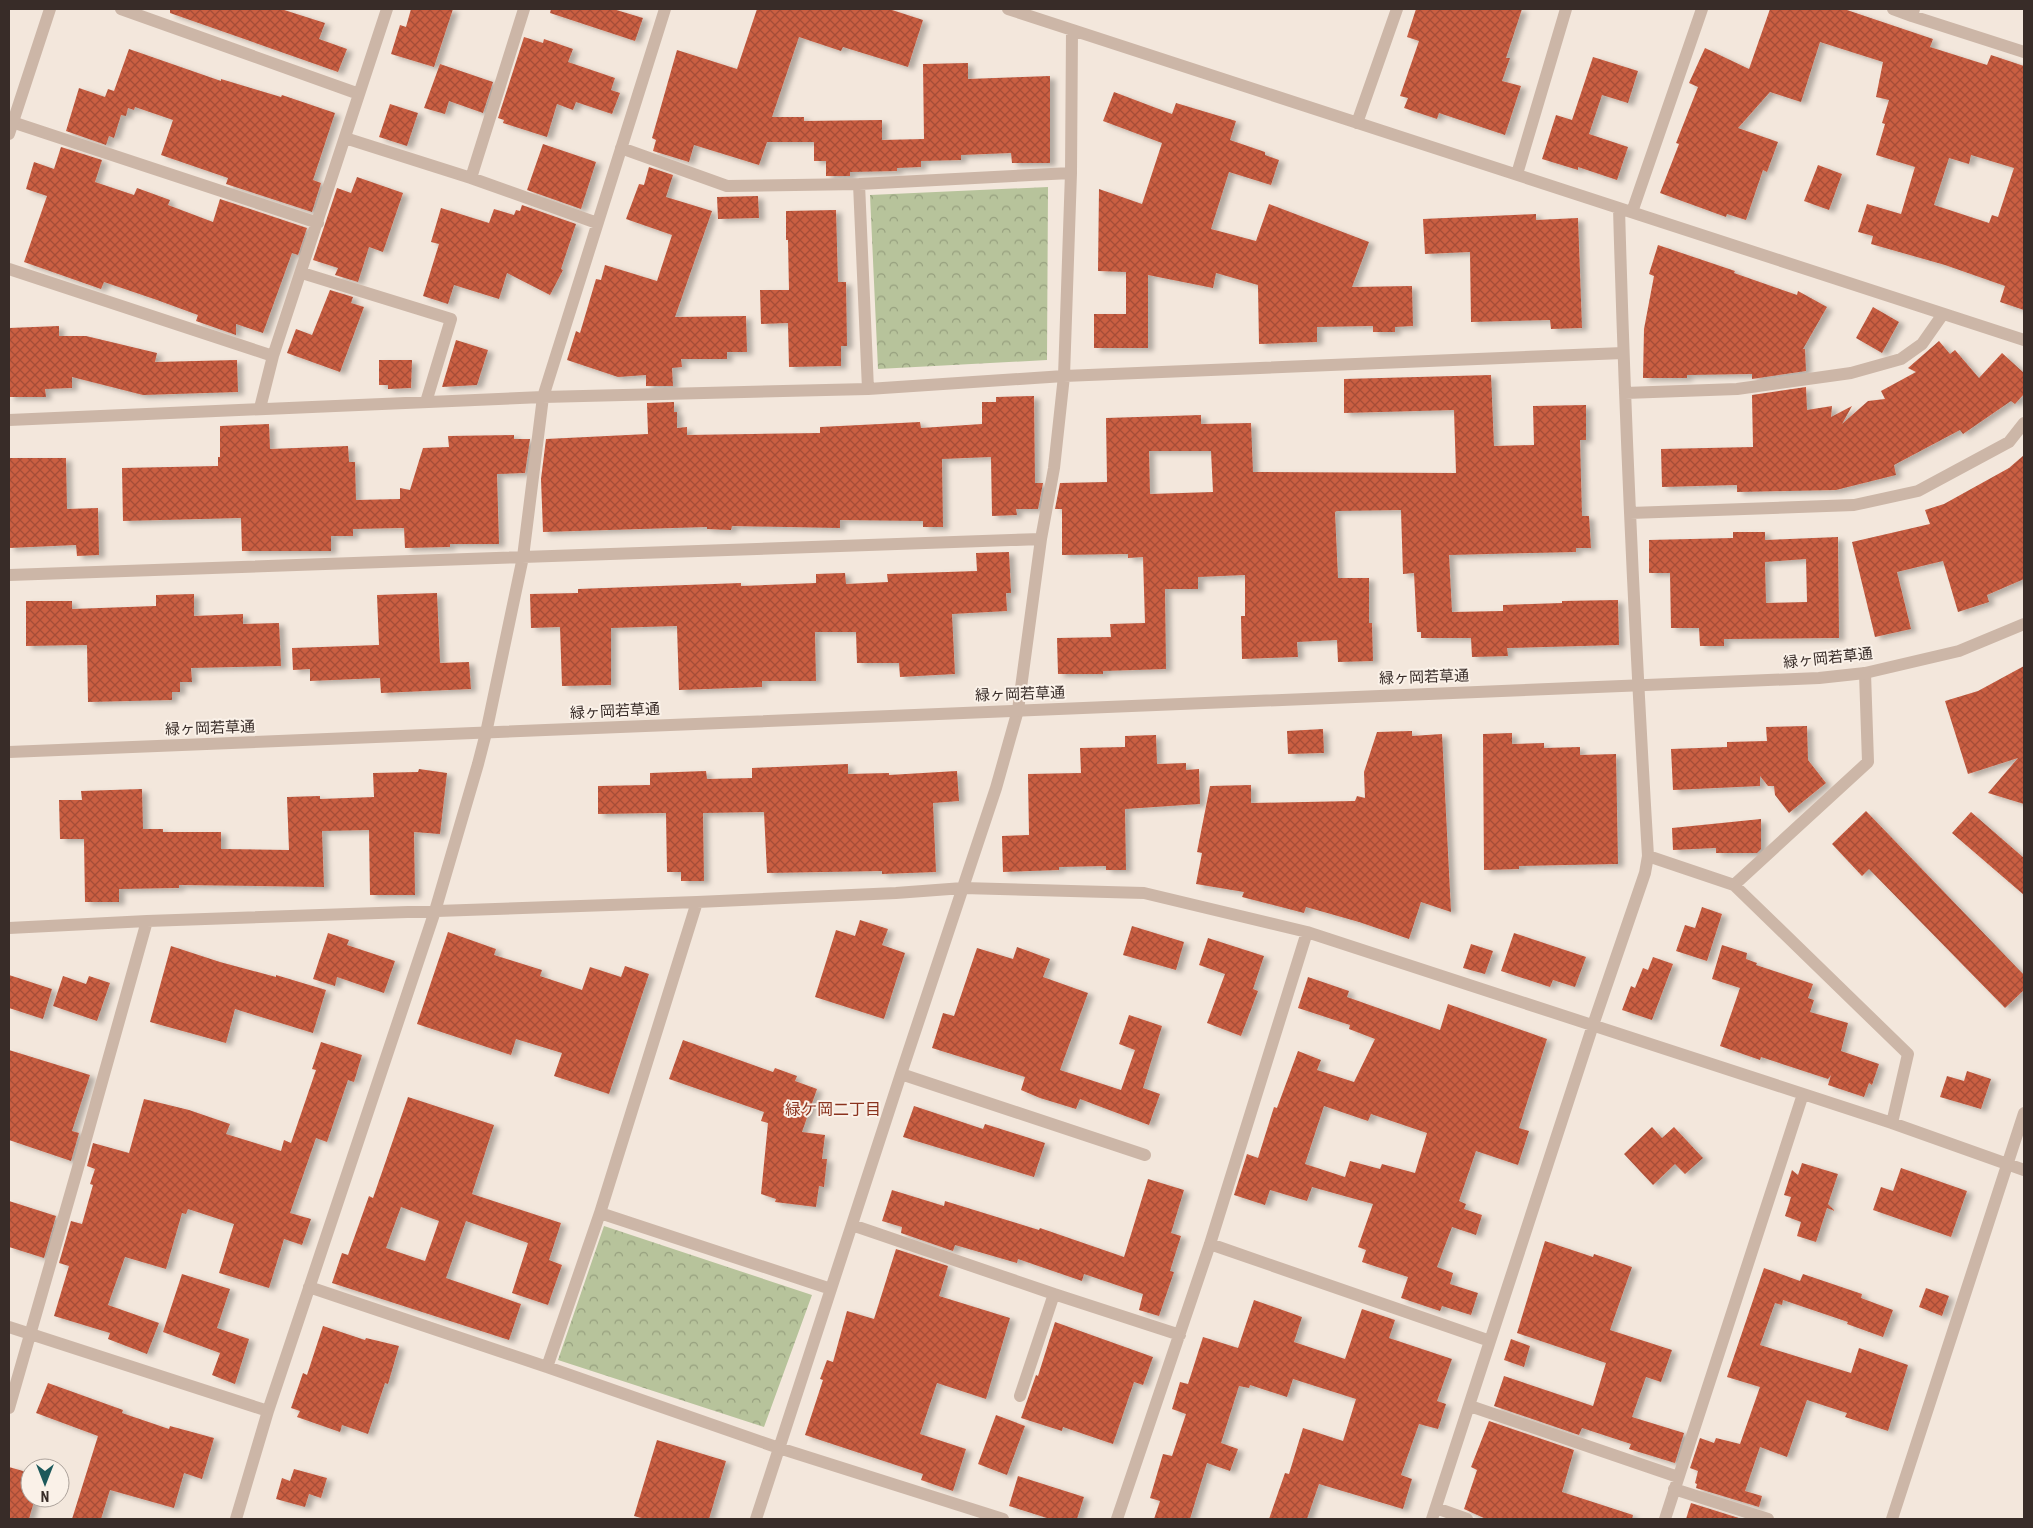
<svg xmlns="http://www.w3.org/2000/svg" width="2033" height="1528" viewBox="0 0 2033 1528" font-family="'Roboto Condensed','Noto Sans JP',sans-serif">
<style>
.park{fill:url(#park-crowns)}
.building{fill:url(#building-cross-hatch);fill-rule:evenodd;filter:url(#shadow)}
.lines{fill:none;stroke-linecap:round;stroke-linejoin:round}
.minor{stroke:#ccb6a7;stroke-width:12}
.tertiary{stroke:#ccb6a7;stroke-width:12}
.labels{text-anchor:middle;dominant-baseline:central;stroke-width:4;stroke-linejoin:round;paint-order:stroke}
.street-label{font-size:15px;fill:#382c28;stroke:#faf1e8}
.neighbourhood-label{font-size:16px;fill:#8a331e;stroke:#faf1e8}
</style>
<defs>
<pattern id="park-crowns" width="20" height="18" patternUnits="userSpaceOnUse" patternTransform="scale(1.25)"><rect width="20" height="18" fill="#b7c39b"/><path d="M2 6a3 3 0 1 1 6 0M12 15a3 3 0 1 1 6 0" fill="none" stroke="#969f7e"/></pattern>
<pattern id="building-cross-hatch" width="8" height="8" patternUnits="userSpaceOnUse" patternTransform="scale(1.25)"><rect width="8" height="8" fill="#ca5e42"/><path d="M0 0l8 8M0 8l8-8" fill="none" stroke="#a54e37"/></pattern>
<filter id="shadow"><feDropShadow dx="5.5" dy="3" stdDeviation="2.5" flood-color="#0004"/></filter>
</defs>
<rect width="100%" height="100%" fill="#f3e7dc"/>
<path class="park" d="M1048 187 1047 360 878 369 870 195Z
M604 1226 812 1295 764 1427 558 1360Z"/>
<path class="building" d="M170 9H281L325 23 319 39 347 49 338 72 170 13Z
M411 9H453L434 67 391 54 400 25 406 27Z
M551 9H613L643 18 635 41 550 13Z
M757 9H889L923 20 908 67 843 47 841 51 799 37 772 117H804V121L882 120V140L924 139 923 64 968 63V79L1050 76V163H1012L1011 153 961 155V160L921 161V167L897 168V171L850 172V176H826V161H814V142H767L759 165 694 145 689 162 653 151 656 140 652 138 677 50 737 69Z
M1416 9H1522L1506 58H1510L1502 81 1521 86 1505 135 1439 113 1437 119 1404 108 1408 98 1400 96 1419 41 1407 37Z
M1770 9H1844L1933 39 1930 47 1987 65 1991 55 2024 66V310L2000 302 2005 286 1945 265 1871 244 1873 236 1858 232 1867 204 1901 214 1915 167 1876 155 1885 124 1882 123 1889 100 1876 97 1883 62 1820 42 1801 102 1770 92 1738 128 1778 142 1767 172 1763 170 1746 220 1727 214 1726 217 1660 193 1679 144 1676 143 1698 87 1689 83 1705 48 1749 69ZM1971 155 2014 168 1998 217 1992 215 1989 223 1934 205 1949 158 1969 164Z
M524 37 543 43 544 39 573 49 568 62 615 78 611 90 620 93 612 114 576 102 573 110 557 104 547 137 503 123 504 120 498 118Z
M129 49 221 81V79L281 97 282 95 335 113 313 180 321 183 312 212 226 184 228 178 161 155 173 120 135 107 134 110 128 108 126 116 121 115 114 138 109 136 106 145 66 131 79 88 105 97 108 89 114 91Z
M1593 57 1638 71 1628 103 1602 95 1589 134 1628 147 1617 180 1578 167V170L1542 159 1556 115 1572 120Z
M440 64 493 82 483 113 449 101 445 114 424 108Z
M1114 92 1172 114 1176 103 1236 121 1230 140 1265 152V155L1279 160 1271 185 1229 172 1211 229 1256 241 1269 204 1369 242 1352 287 1412 286 1413 326 1395 327V332H1373V326L1317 327V342L1259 344 1258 285 1216 273 1213 288 1148 275V348H1094V314H1126V272L1098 271 1099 189 1142 204 1162 143 1103 121Z
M390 104 418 113 407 146 379 137Z
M543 144 596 162 581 209 527 190Z
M61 147 102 160 95 182 134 195 137 188 170 200 168 205 213 222 220 199 307 228 298 255 292 253 263 333 236 324V335L196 321 198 315 157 300 104 282 101 289 24 262 47 196 26 189 34 162 54 169Z
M1818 165 1842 174 1829 210 1804 201Z
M649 167 673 175 666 197 712 211 675 317 746 316 747 352H727V359H681L682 367 672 368 673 386H646V375L618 377 567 360 576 331 580 333 596 279 601 280 605 265 657 281 672 235 626 219 639 184 644 185Z
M357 177 403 193 383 252 369 247 358 282 335 275 338 268 313 260 337 188 351 193Z
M758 196 759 218 718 219 717 197Z
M522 205 576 224 561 269 563 270 550 295 507 273 499 299 454 285 448 304 423 296 439 244 431 242 441 208 489 223 494 209 514 215 516 210 520 211Z
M836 210 838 282H846L847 346H841V366L789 367 788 323 761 324 760 290H789L788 240H786V211Z
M1536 214V220L1578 218 1582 328 1551 329 1550 320 1471 322 1470 252 1425 254 1423 219Z
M1658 245 1735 271 1734 273 1797 295 1798 291 1827 307 1803 349H1805L1806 371 1752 379V374L1687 375V378H1643L1644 329 1654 276 1649 274Z
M330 290 353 297 351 303 364 307 340 372 287 353 296 329 312 335Z
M1873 307 1899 322 1882 353 1856 338Z
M59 326V336H86L157 353 155 362 237 360 238 392 143 395 72 377V388L45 389 46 397H9V328Z
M456 340 488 350 477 385 442 387Z
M1939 341 1950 354 1955 350 1979 378 2002 353 2024 373V394L2015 404 2011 401 1963 434 1960 430 1894 465 1896 475 1836 490 1737 492V485L1662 487 1661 449 1753 447 1752 395 1806 387 1807 410 1832 406 1831 417 1852 406 1842 424 1868 401 1885 399 1881 391 1916 372 1908 368Z
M379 360H412L411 388 388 389V385H379Z
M1491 375 1494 446 1534 445 1533 406 1586 405V440H1580L1582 516H1589L1591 548H1576V552L1449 555 1452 612 1503 611V605L1562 603V601L1618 600 1619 645 1507 648 1508 656 1472 657 1471 638H1421V632H1417L1414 573 1403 574 1401 510 1337 511 1335 512 1338 578H1369V623H1372L1373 661 1338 662 1337 640 1297 642 1298 657 1242 659 1241 616H1245V575L1198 577V589H1165L1166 669 1103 671V674H1058L1057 638 1111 637 1110 624 1145 623 1143 557 1128 558V554L1062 555V509H1055L1060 483 1107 482 1106 418 1201 415V424L1251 423 1253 472 1456 473 1454 410 1344 413V379ZM1149 451H1211L1213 492 1150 494Z
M1034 396 1035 483H1043L1038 509H1016L1017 515 992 516 991 457 942 459 943 527H923V521L840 520V528L732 526 731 530 707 529V527L543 532 541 479 546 439 648 434 647 403 674 402V412H677V428L687 427V435L820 433V427L920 422 921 428 982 424V402H996V397Z
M269 424 270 449 348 446 349 462H355L356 500 400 499V488L410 490 423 448 449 447 448 436 514 435V439H530L525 473 497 474 499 544H450V547L405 548 404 528 353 529V536H331V551H242L241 518 123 521 122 468 218 466V457H220V426Z
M2024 455V579L1987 595 1989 602 1958 612 1943 561 1897 572 1911 629 1875 637 1852 542 1930 524 1925 510 1944 504 2009 468Z
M9 458H66L67 509 98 508 99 555 77 556 76 545 9 548Z
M1733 532H1765V540L1838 537 1839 638 1724 639V646H1700L1699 628H1671L1670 573H1649V540L1733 538ZM1806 559 1807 602 1766 603 1765 562Z
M1009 552 1011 593H1006L1007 611 952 614 955 674 900 677 899 663H857L856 632H815L816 681H762V687L679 690 677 626 611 628V685L562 686 560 627 531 628 530 594 578 593V589L741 583V586L816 583V574L845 573 846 584 888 582 887 574 977 571 976 553Z
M437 593 440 663 469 662 471 689 381 693 380 678 310 681V669L293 670 292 648 379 645 377 595Z
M194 594V616L243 614V624L279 623 281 666 191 668 192 682H180V692H172V700L88 702 87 645 26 646V601H72V609L156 606V595Z
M2024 666V804L1988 793 2018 758 1968 774 1945 701 1978 691Z
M1807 726 1808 760 1826 783 1789 813 1775 795 1774 786H1768L1760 776V786L1673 790 1671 749 1727 747V742L1767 741 1766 727Z
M1323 729 1324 753 1288 754 1287 731Z
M1412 731V736L1442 734 1451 912 1421 902 1409 939 1359 922 1306 907 1304 913 1242 897 1244 892 1196 884 1202 853 1197 852 1210 786 1251 785V803L1355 801 1357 796 1365 798 1364 772 1377 732Z
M1512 733V744L1544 743V748L1580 747V755L1616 754 1618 864 1519 866V869L1484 870 1483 734Z
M1156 735 1157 764 1186 763V770L1199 769 1200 804 1125 809 1126 870H1106V866L1059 867V870L1003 872 1002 836 1029 835 1028 774 1081 773 1080 748 1125 747V736Z
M848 764V774L889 773V775L957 771 959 801 933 803 936 872 882 874V871L767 873 764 812 703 813 704 881H681V872H667L666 813 598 814V786L650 785V773L706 771 707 779 752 778V768Z
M419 769 447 773 440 834 414 832 415 895H370L369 830 322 831 324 887 179 885V888L119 889V902H85L84 839H60L59 800H82L81 791 142 789 143 829H163V832H221V849L289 850 287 797 320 796V799L374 797 373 773 418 772Z
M1866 811 2024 975V990L2005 1008 1869 869 1862 876 1832 844Z
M1971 812 2024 858V895L1952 833Z
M1761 819V849L1757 853H1716V848L1673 850 1672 828Z
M1702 907 1722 914 1707 961 1676 951 1685 925 1695 928Z
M860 920 888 929 882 945 905 953 884 1019 815 997 836 930 855 936Z
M1132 926 1184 942 1176 970 1123 955Z
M448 932 496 949 494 955 542 970 540 976 582 990 590 967 621 977 625 966 649 974 609 1094 554 1076 562 1053 516 1039 511 1055 417 1024Z
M328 933 349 940 347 945 395 961 384 993 337 977 335 986 313 979Z
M1514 933 1586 957 1575 987 1553 980 1550 987 1501 971Z
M1208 938 1264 956 1253 989 1258 991 1241 1036 1207 1023 1225 974 1199 965Z
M1471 944 1493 951 1485 974 1463 968Z
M1722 945 1747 953 1746 959 1757 963 1756 965 1813 984 1808 998 1814 1000 1810 1012 1848 1023 1841 1051 1879 1064 1872 1085 1869 1083 1864 1097 1828 1085 1831 1075 1828 1079 1761 1057 1760 1060 1720 1046 1740 988 1712 979Z
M171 946 220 962 276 977V975L326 990 313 1033 235 1009 226 1043 150 1022Z
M1017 947 1050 959 1043 977 1088 993 1060 1070 1121 1090 1135 1050 1119 1044 1129 1015 1162 1026 1143 1088 1160 1094 1149 1125 1080 1099 1076 1109 1040 1098 1021 1090 1025 1077 932 1048 943 1013 954 1016 977 948 1013 959Z
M1653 957 1673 964 1652 1020 1622 1010 1631 986 1635 988 1643 968 1648 970Z
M9 975 52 989 43 1019 9 1008Z
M63 976 86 984 89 976 110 983 97 1021 53 1006Z
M1308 977 1349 991 1347 997 1440 1030 1448 1004 1547 1039 1519 1128 1529 1131 1518 1165 1476 1151 1459 1201 1466 1204 1464 1209 1482 1215 1476 1235 1452 1227 1437 1267 1453 1273 1450 1284 1478 1293 1471 1315 1442 1306 1440 1311 1401 1298 1408 1277 1362 1262 1366 1250 1358 1247 1373 1204 1312 1187 1307 1201 1270 1190 1265 1205 1234 1195 1247 1154 1258 1158 1274 1107 1277 1108 1298 1051 1321 1060 1317 1070 1354 1082 1375 1039 1349 1029 1350 1025 1298 1008ZM1324 1106 1368 1121 1371 1114 1427 1133 1415 1173 1382 1164 1380 1169 1350 1161 1345 1177 1305 1164Z
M683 1040 773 1072 775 1068 797 1076 795 1081 817 1089 802 1132 825 1135 822 1159H827L824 1187 819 1186 816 1207 775 1202 776 1199 761 1194 768 1123 761 1121 764 1112 669 1079Z
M321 1042 362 1055 354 1082 348 1080 327 1142 316 1138 290 1213 311 1219 302 1245 284 1239 269 1288 219 1273 234 1224 188 1209 186 1214 182 1213 166 1269 125 1257 108 1305 159 1323 147 1354 108 1339 110 1333 54 1316 69 1266 59 1263 71 1221 82 1224 93 1185 90 1184 95 1169 87 1166 93 1143 129 1153 144 1099 189 1110 230 1124 226 1134 281 1151 284 1140 291 1143 316 1070 312 1069Z
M9 1050 90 1075 72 1131 79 1133 71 1161 9 1140Z
M1967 1071 1991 1079 1981 1109 1940 1097 1947 1076 1964 1081Z
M408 1097 494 1125 472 1194 561 1223 549 1260 562 1265 548 1305 512 1293 528 1243 466 1221 446 1278 521 1304 509 1340 332 1283 342 1253 348 1255 369 1196 373 1198ZM401 1207 439 1221 425 1261 386 1248Z
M914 1106 983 1129 985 1124 1045 1143 1034 1177 903 1137Z
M1652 1127 1662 1138 1674 1127 1703 1158 1685 1174 1675 1164 1653 1185 1624 1154Z
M1802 1163 1838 1174 1828 1204 1835 1211 1827 1208 1816 1242 1797 1236 1801 1222 1785 1216 1791 1197 1784 1195 1792 1170 1798 1175Z
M1901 1168 1967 1191 1951 1237 1873 1210 1881 1187 1893 1191Z
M1148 1179 1184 1190 1171 1233 1181 1236 1170 1271 1174 1272 1159 1316 1139 1310 1143 1294 1084 1274 1082 1281 1018 1259 1017 1263 955 1245 953 1251 901 1233 902 1227 882 1221 892 1190 944 1206 945 1201 1039 1230 1040 1228 1124 1257Z
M9 1201 56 1216 44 1258 9 1247Z
M1545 1241 1593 1257 1594 1254 1632 1267 1610 1330 1672 1350 1661 1382 1646 1377 1632 1417 1684 1433 1675 1463 1629 1449 1631 1444 1582 1428 1579 1435 1494 1406 1504 1376 1593 1406 1606 1363 1517 1333Z
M896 1249 948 1266 939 1296 1010 1318 986 1399 937 1383 920 1434 966 1449 953 1491 921 1480 923 1474 805 1435 823 1380 820 1379 827 1360 833 1362 847 1311 874 1319Z
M1764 1268 1800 1281 1803 1274 1862 1294 1861 1298 1893 1310 1883 1337 1847 1324 1848 1322 1783 1300 1782 1305 1775 1303 1760 1345 1851 1373 1859 1348 1908 1365 1888 1431 1845 1417 1847 1413 1807 1400 1787 1457 1760 1447 1745 1491 1762 1496 1759 1507 1696 1488 1697 1484 1695 1483 1698 1471 1690 1468 1700 1438 1714 1443 1716 1438 1740 1444 1760 1387 1727 1377Z
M182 1274 230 1289 217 1328 249 1339 235 1384 212 1375 220 1353 163 1332Z
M1926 1288 1949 1296 1942 1316 1919 1307Z
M1254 1300 1302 1317 1294 1342 1345 1359 1362 1309 1395 1320 1389 1338 1452 1359 1437 1401 1446 1404 1438 1429 1419 1424 1401 1475 1412 1479 1403 1509 1319 1484 1307 1519H1269L1285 1473 1289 1474 1303 1428 1343 1441 1356 1399 1293 1379 1287 1397 1250 1385 1249 1388 1239 1386 1221 1443 1238 1449 1230 1471 1207 1463 1190 1519H1154L1160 1501 1150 1498 1163 1454 1172 1456 1186 1414 1172 1409 1180 1382 1188 1384 1203 1337 1238 1348Z
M1055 1322 1153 1357 1143 1385 1134 1382 1113 1444 1063 1427 1062 1431 1021 1418 1036 1375 1038 1376Z
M323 1326 365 1340 366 1338 399 1346 388 1384 385 1383 368 1434 342 1425 340 1432 297 1417 300 1411 291 1408 303 1373 307 1375Z
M1511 1339 1530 1346 1524 1367 1504 1360Z
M48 1383 123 1410 122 1413 169 1429 170 1426 214 1438 202 1479 184 1473 174 1508 110 1490 101 1519H72L98 1436 36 1413Z
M996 1415 1025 1426 1007 1475 978 1464Z
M1489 1421 1574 1450 1562 1492 1633 1515 1632 1519H1486L1464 1509 1477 1470 1471 1467Z
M657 1440 726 1461 709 1519H645L634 1516Z
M9 1467 30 1473V1498H35L29 1519H9Z
M294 1469 327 1478 321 1498 309 1494 305 1507 276 1499 282 1478 290 1481Z
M1018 1476 1084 1497 1077 1519H1050L1009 1506Z
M1691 1503 1742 1519H1686Z"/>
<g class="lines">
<path class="minor" d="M121 9 359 94
M1008 9 2024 340
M1893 9 1912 16
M1914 9 1912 16 2024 52
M12 122 318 223
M1357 123 1397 9
M345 138 471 178 597 223
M621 148 727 186 859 184 1071 173
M1517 174 1566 9
M471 178 524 9
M859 184 868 389
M1632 212 1702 9
M9 269 273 356
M302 273 451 319 426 402
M1625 393 1737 389 1851 373 1901 359 1922 344 1943 314
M260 408 273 356 387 9
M9 420 543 397 868 389 1064 376 1623 353
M1630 513 1854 505 1918 491 2009 442 2024 423
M9 575 1041 539
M1648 856 1734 885 1908 1054 1892 1123
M1734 885 1868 762 1865 673
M9 928 147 921 697 902 896 893 963 888 1144 893 1307 932 1892 1123 2024 1170
M901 1074 1145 1155
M600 1213 831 1289
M852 1225 1054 1294
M1210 1244 1490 1341
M309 1287 547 1367 779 1448 1003 1519
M9 1327 268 1411
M547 1367 600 1213 697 902
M1020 1396 1054 1294 1180 1335
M1470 1406 1678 1477
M9 1408 77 1171 147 921
M1674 1489 1768 1519
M1436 1508 1467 1519
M236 1519 268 1411 435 911 478 764 486 733 523 557 543 397 665 9
M756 1519 901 1074 996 788 1018 710 1041 539 1054 468 1064 376 1071 173 1072 30
M1117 1519 1210 1244 1307 932
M1432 1519 1593 1025 1645 873 1648 856C1635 640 1625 424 1619 208
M1665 1519 1803 1094
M1892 1519 2024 1113"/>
<path class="tertiary" d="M9 134 50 9
M9 752 1819 678 1865 673 1959 651 2024 624"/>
</g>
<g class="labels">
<g class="street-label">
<text transform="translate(1828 658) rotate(-6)">緑ヶ岡若草通</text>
<text transform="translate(1424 677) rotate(-2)">緑ヶ岡若草通</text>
<text transform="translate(1020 694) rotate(-2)">緑ヶ岡若草通</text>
<text transform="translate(615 711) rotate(-3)">緑ヶ岡若草通</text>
<text transform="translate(210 728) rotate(-2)">緑ヶ岡若草通</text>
</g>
<g class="neighbourhood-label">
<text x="833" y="1109">緑ケ岡二丁目</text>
</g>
</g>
<rect width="2033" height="1528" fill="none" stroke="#382c28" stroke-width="20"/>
<g transform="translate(45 1483) rotate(180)"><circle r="24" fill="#faf1e8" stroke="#aca29b"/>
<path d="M0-4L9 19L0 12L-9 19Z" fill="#1c595b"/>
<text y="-8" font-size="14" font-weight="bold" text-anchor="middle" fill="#382c28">N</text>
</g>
</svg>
